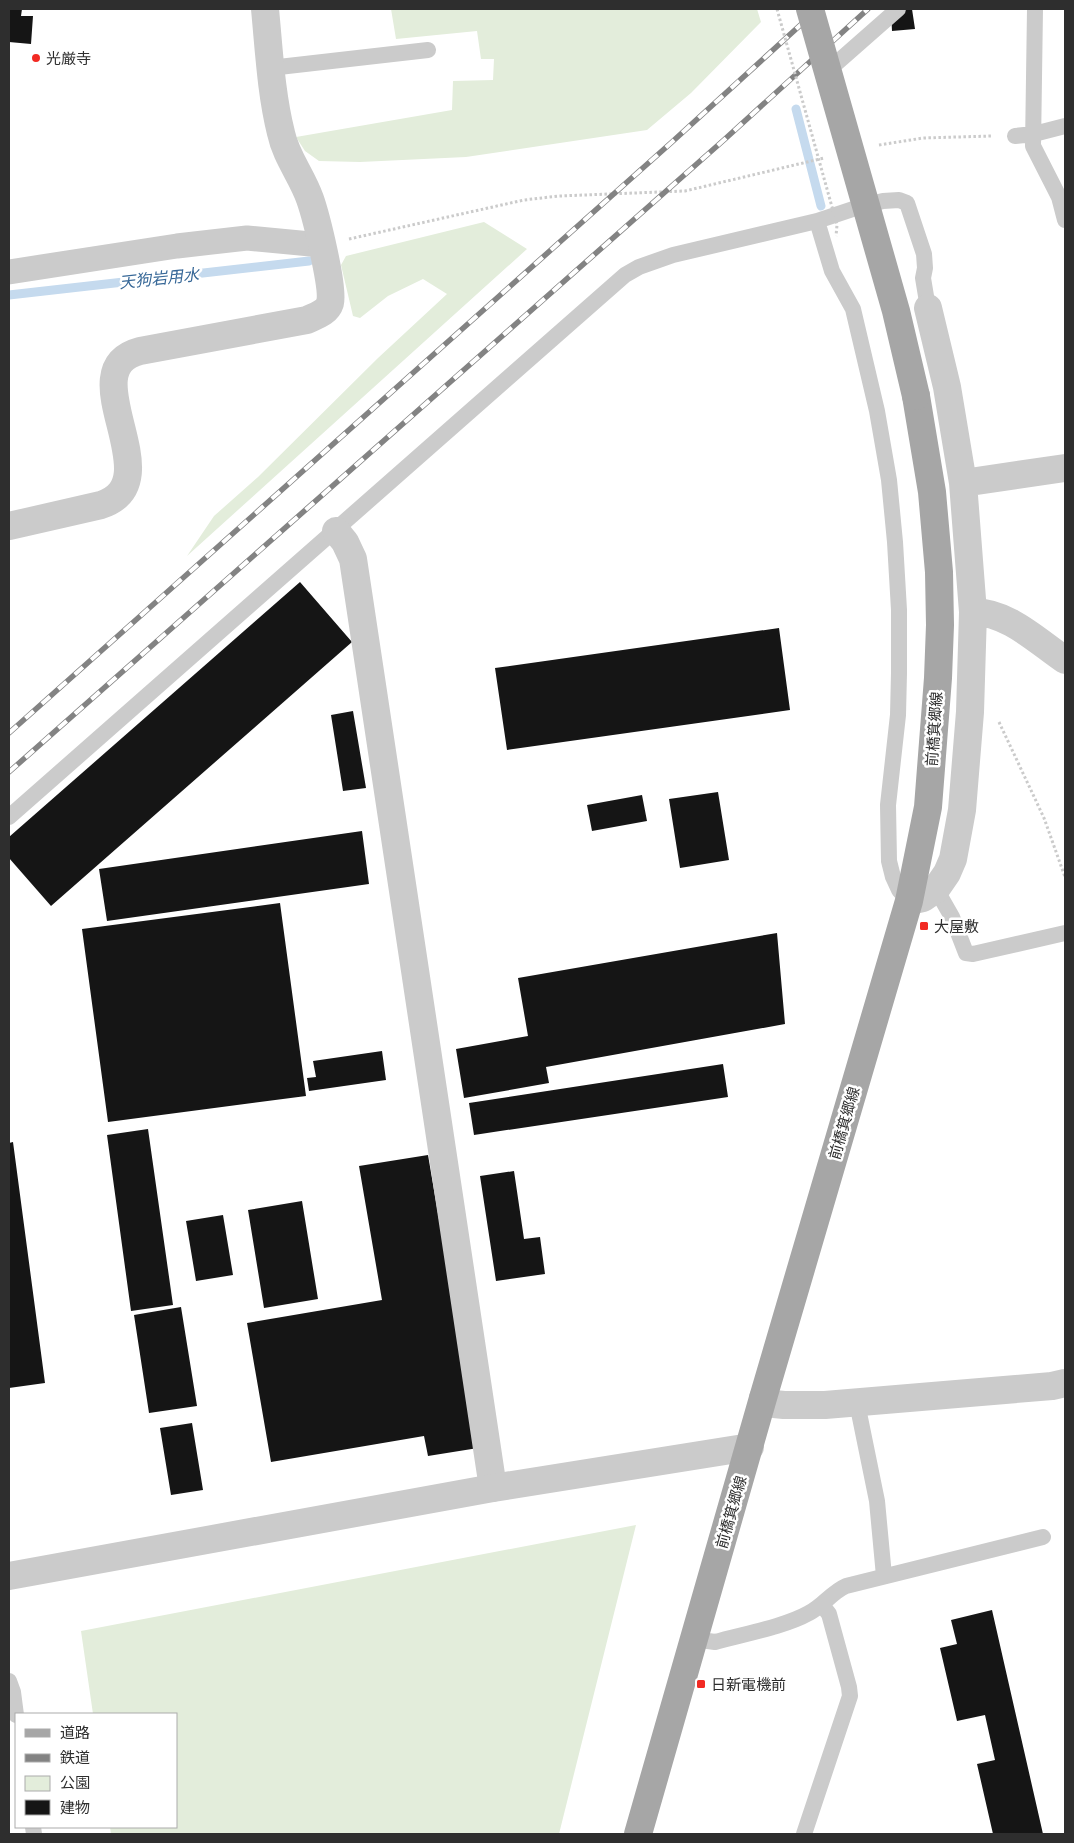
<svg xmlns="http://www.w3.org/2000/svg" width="1074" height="1843" viewBox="0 0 1074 1843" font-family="'PT Sans Narrow','Noto Sans JP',sans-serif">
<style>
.green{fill:#e3eddb}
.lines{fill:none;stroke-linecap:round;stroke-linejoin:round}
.stream{stroke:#c5daee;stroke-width:9}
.building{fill:#151515}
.path{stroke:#cbcbcb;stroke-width:3;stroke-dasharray:2.5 2.5;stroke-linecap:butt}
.service{stroke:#cbcbcb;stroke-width:16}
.pedestrian{stroke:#cbcbcb;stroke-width:25}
.minor{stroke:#cbcbcb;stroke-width:28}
.tertiary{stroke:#cbcbcb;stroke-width:28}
.primary{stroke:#a6a6a6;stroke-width:28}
.rail-casing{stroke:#838383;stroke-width:5.5}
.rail{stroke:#fff;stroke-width:4;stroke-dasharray:11;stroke-linecap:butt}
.path-bridge{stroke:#cbcbcb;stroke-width:3;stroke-dasharray:2.5 2.5;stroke-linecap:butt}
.primary-bridge{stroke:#a6a6a6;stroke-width:28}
.poi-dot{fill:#f22a23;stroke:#fff;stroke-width:2}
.labels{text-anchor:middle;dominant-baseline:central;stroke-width:5;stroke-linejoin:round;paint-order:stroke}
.poi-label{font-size:15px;fill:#2e2e2e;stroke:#fff;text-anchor:start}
.street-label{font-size:15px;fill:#2e2e2e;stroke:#fff}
.water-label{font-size:16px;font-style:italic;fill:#366797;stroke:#fff}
</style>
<rect width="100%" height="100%" fill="#fff"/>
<path class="green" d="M391 9H757L761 22 691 93 647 130 466 157 360 162 319 161 305 151 296 137 452 110 453 81 493 80 494 59H481L477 31 396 39Z
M484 222 527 249 187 556 214 516 258 477 378 358 447 294 423 279 388 296 360 318 353 316 341 265 346 256Z
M636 1525 559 1834H111L110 1827H176V1714H93L81 1631Z"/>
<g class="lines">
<path class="stream" d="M796 109 821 206
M9 295 309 261"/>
</g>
<path class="building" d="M9 9H22L21 16H33L31 44 9 42Z
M907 9H912L915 29 892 31 891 11Z
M300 582 352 642 51 906 9 858V837Z
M779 628 790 710 507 750 495 668Z
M353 711 366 788 343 791 331 715Z
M718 792 729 860 680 868 669 799Z
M642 795 647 821 592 831 587 805Z
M362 831 369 884 107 921 99 869Z
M280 903 306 1096 108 1122 82 929Z
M777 933 785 1024 546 1067 549 1083 464 1098 456 1049 528 1036 518 978Z
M382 1051 386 1080 309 1091 307 1078 316 1077 313 1061Z
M723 1064 728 1097 474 1135 469 1103Z
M148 1129 173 1305 131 1311 107 1135Z
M13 1142 45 1383 9 1388V1143Z
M428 1155 478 1448 428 1456 424 1436 271 1462 247 1323 382 1300 359 1166Z
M514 1171 524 1239 540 1237 545 1274 496 1281 480 1176Z
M302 1201 318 1299 264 1308 248 1210Z
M223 1215 233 1275 196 1281 186 1221Z
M181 1307 197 1406 149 1413 134 1315Z
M192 1423 203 1490 171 1495 160 1428Z
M992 1610 1043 1834H993L977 1764 995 1760 985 1715 957 1721 940 1648 957 1644 951 1620Z"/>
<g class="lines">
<path class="path" d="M879 145 923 138 992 136
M349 239 524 200 559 196 685 191 824 158
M999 722 1044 818 1065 877"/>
<path class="service" d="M1035 9 1033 146 1059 197 1065 220
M270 68 428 50
M823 75 898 9
M1015 136 1034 134 1065 126
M817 221 832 271 853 309 877 411 889 480 895 542 899 610V673L898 715 888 805 889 861 893 877 899 890 909 901
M9 817 625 275 639 267 673 255 817 221 859 207 883 201 899 200 907 203 924 254 925 268 923 278 928 308
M936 889 952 917 966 953 973 954 1065 933
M857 1403 877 1501 884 1576
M695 1637 708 1641 715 1642C743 1634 784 1627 809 1613 823 1606 832 1592 846 1586L1043 1537
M9 1681 13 1692 16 1715
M33 1827 34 1834
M804 1834 850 1696 849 1687 829 1614 822 1605"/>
<path class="pedestrian" d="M9 272 177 246 247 238 321 245"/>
<path class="minor" d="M963 483 1065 468
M9 526 101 505C174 481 68 370 140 351L307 320C315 316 327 313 330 303 334 288 316 216 310 199 302 176 286 157 281 133 271 93 269 50 265 9
M336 531 345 542 353 559 493 1488
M973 612C1008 612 1037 641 1065 660
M909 901 923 898 936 889 947 873 953 859 962 810 970 712 973 612 963 483 947 387 928 308
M763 1398 774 1404 784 1405H825L1052 1386 1065 1383"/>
<path class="tertiary" d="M9 1576 493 1488 750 1447"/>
<path class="primary" d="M638 1834 763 1398 909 901 928 807 938 678 940 625 939 572 932 492 916 396"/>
<g class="rail-casing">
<path id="rail" d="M9 733 672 142 818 9
M9 772 725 139 868 9"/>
</g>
<use href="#rail" class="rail"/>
<path class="path-bridge" d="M777 9 837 225 836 236"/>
<path class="primary-bridge" d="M810 9 896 311 916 396"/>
</g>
<g class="poi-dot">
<circle cx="36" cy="58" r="5"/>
<rect x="919" y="921" width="10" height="10" rx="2.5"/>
<rect x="696" y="1679" width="10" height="10" rx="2.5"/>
</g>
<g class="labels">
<g class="poi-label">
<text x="46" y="58">光厳寺</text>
<text x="934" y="926">大屋敷</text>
<text x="711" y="1684">日新電機前</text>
</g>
<g class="street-label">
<text transform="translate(934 729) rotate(-86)">前橋箕郷線</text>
<text transform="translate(844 1123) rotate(-74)">前橋箕郷線</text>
<text transform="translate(731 1512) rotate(-74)">前橋箕郷線</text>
</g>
<g class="water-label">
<text transform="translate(159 278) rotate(-6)">天狗岩用水</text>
</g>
</g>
<rect width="1074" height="1843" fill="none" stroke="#2e2e2e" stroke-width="20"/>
<rect x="15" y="1713" width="162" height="115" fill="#ffffff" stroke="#ababab"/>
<rect x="25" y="1729" width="25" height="8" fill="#a6a6a6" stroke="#ababab"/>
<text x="60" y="1738" font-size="15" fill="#2e2e2e">道路</text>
<rect x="25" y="1754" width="25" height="8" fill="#838383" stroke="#ababab"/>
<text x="60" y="1763" font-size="15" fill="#2e2e2e">鉄道</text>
<rect x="25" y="1776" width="25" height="15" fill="#e3eddb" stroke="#ababab"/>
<text x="60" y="1788" font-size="15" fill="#2e2e2e">公園</text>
<rect x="25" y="1800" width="25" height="15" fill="#151515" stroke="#ababab"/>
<text x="60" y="1813" font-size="15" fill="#2e2e2e">建物</text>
</svg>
